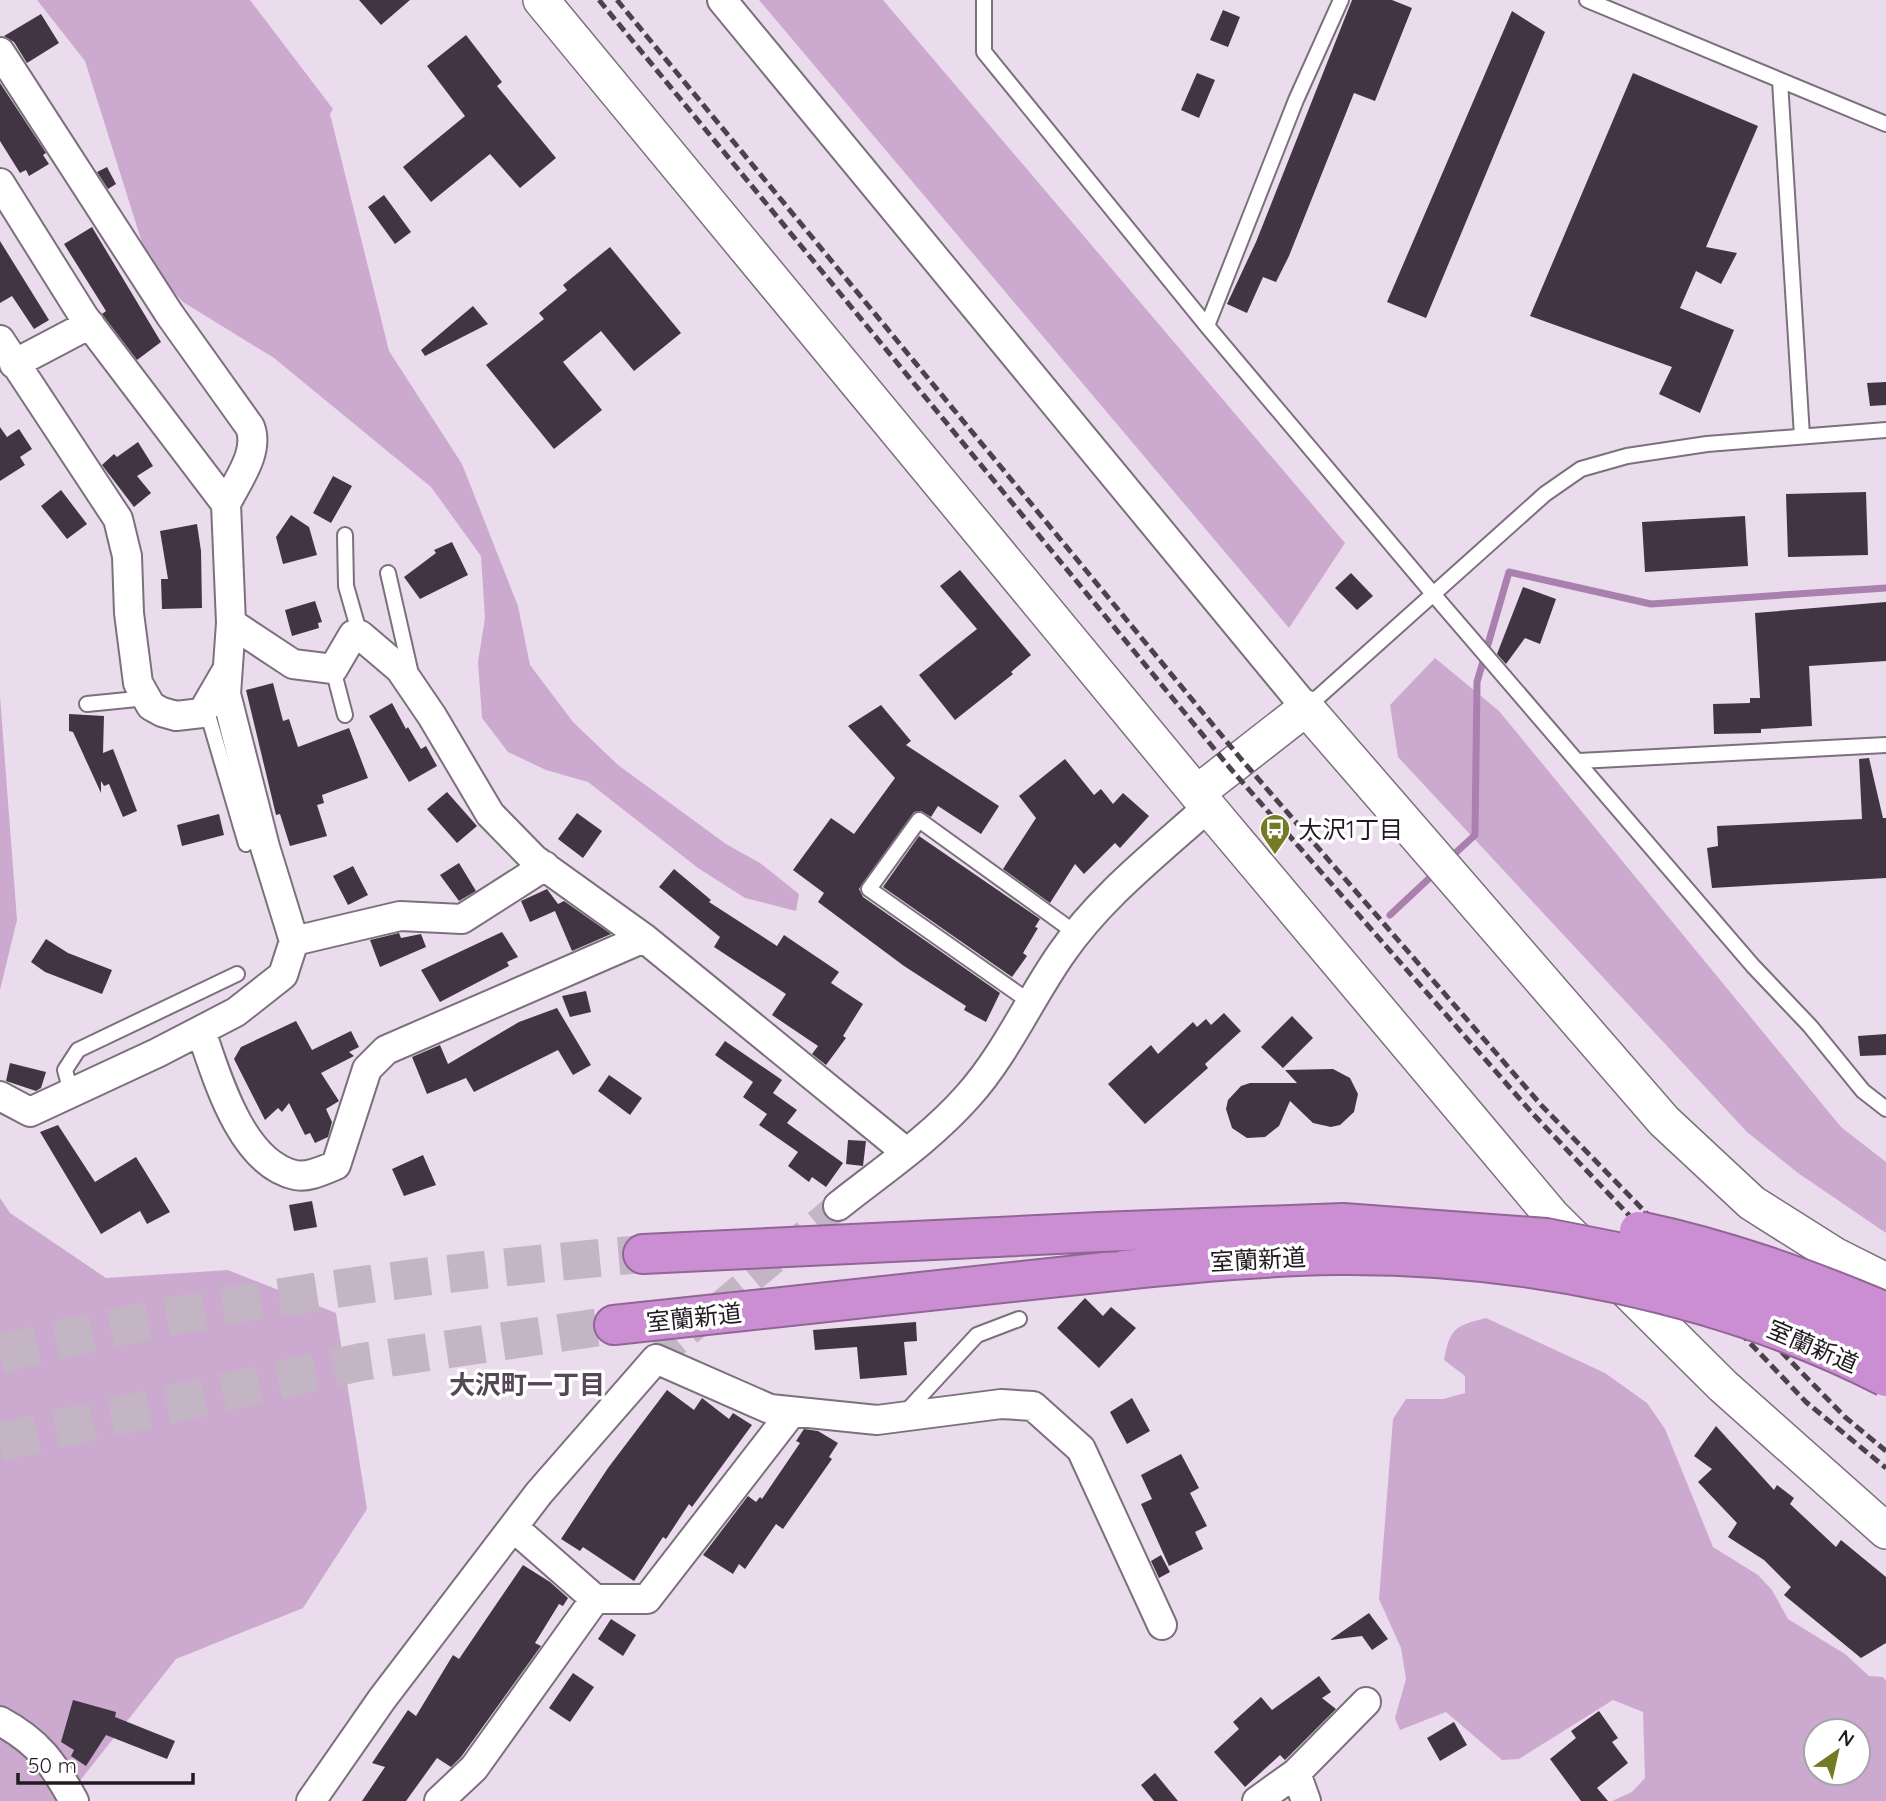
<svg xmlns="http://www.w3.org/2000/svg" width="1886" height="1801" viewBox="0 0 1886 1801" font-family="Quicksand,'Noto Sans JP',sans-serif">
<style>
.green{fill:#ccaacf;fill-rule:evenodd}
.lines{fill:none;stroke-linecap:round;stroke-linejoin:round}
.stream{stroke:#aa80ae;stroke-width:7}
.building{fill:#413543}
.minor-tunnel{stroke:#c3b5c4;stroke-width:28;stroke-dasharray:28 14;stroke-linecap:butt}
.motorway-tunnel{stroke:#c3b5c4;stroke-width:38;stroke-dasharray:38 19;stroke-linecap:butt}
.service-casing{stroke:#7c6f7e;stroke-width:18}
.minor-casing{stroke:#7c6f7e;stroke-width:32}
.tertiary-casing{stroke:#7c6f7e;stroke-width:38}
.motorway-casing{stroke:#906695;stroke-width:42}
.service{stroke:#fff;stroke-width:14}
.minor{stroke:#fff;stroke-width:28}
.tertiary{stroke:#fff;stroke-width:35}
.motorway{stroke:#cc8ed3;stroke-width:38}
.rail{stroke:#4b434c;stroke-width:5;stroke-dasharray:10 5;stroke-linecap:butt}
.motorway-bridge-casing{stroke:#906695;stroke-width:42;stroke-linecap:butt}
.motorway-bridge{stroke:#cc8ed3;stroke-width:38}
.labels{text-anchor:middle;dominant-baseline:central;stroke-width:7;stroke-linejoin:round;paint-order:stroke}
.poi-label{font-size:24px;fill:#211b21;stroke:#fff;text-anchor:start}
.street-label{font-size:24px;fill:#211b21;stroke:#fff}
.neighbourhood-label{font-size:26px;font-weight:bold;fill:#544856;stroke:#fff}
</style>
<rect width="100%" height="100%" fill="#ebdced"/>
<path class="green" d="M37 0H250L333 109 330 114 389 351 462 464 518 606 530 665 573 722 618 765 726 844 760 863 799 894 796 911 745 898 698 868 588 782 546 770 508 752 482 718 478 662 485 618 481 556 431 487 274 358 183 302 148 262 85 61Z
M759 0H883L1345 543 1289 628Z
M1435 658 1499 711 1841 1127 1886 1162V1233L1798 1173 1747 1132 1398 757 1390 705Z
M0 696 17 920 0 990Z
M0 1198 10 1213 106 1278 228 1270 336 1313 367 1509 303 1608 176 1659 64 1801H0Z
M1486 1318 1605 1373 1647 1403 1665 1429 1713 1547 1758 1575 1772 1590 1788 1619 1845 1654 1869 1676 1883 1677 1886 1681V1801H1612L1632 1792 1645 1778 1643 1712 1613 1700 1519 1759 1502 1760 1446 1712 1400 1730 1395 1718 1406 1679 1401 1648 1379 1599 1393 1419 1406 1399H1443L1465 1393V1376L1444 1360C1450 1328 1455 1326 1486 1318ZM1816 1731H1858V1773H1816Z"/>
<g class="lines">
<path class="stream" d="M1450 858 1475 835 1477 682 1509 572 1651 604 1886 588
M1390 915 1437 871"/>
</g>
<path class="building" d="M359 0H410L381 25Z
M1352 0H1392L1412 8 1375 101 1354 93 1289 256 1276 282 1263 277 1247 313 1227 304 1256 242Z
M1223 10 1240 17 1228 47 1210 40Z
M1512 11 1545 32 1426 318 1387 302Z
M41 14 59 43 27 63 14 42 4 36Z
M466 35 502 82 497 86 556 158 520 188 490 154 431 202 403 167 465 116 427 66Z
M1197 73 1215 80 1199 118 1181 110Z
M1633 73 1758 126 1706 247 1737 253 1721 284 1696 271 1680 308 1734 330 1700 413 1659 394 1672 367 1530 316Z
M0 83 46 153 43 155 49 164 29 176 26 170 20 173 0 141Z
M107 167 116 184 108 189 97 172Z
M384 195 411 232 395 244 368 207Z
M92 227 161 342 137 360 102 314 106 311 64 244Z
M0 241 49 320 34 329 12 296 0 303Z
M610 247 681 333 634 371 601 331 563 362 602 410 554 449 486 365 544 319 539 313 567 290 563 285Z
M473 306 488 324 425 356 421 350Z
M1886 382V405L1870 406 1867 383Z
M0 427 7 437 19 429 32 449 20 457 25 465 0 481Z
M138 442 153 466 137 476 151 493 134 507 102 465 114 454 117 457Z
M333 476 352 486 331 523 313 513Z
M61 490 87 524 67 539 41 506Z
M1866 492 1868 555 1788 557 1786 494Z
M291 515 309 527 317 555 283 564 276 537Z
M1745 516 1748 566 1645 572 1642 522Z
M197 524 201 551 202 608 162 609 161 579H168L160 531Z
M452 542 468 575 420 599 404 577 436 553 434 550Z
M960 570 1031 655 1011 672 1013 674 955 720 919 675 977 629 940 586Z
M1351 573 1373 596 1357 610 1335 588Z
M1523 587 1556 599 1540 644 1525 638 1506 664 1497 654Z
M315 601 322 622 318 623 319 628 292 636 285 610Z
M1886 602V661L1809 666 1812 726 1761 729V733L1714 734 1713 704 1750 703V698H1760L1755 613Z
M273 683 283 721 289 719 298 747 349 728 368 778 322 795 324 803 317 805 327 836 290 846 280 814 276 815 246 690Z
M392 703 406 729 408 727 421 749 426 746 437 766 409 782 369 716Z
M881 705 911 741 906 745 999 806 981 834 938 806 931 817 921 811 914 812 859 889 863 897 1000 993 986 1022 964 1010 966 1006 904 966 818 902 824 893 793 870 831 818 854 834 895 778 848 726Z
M69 714 104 716 103 753 113 749 137 811 123 817 109 784 104 786 101 781V793L73 732 69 731Z
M1869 758 1883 818H1886V878L1712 888 1707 848 1718 846 1717 826 1862 819 1859 759Z
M1065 759 1094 795 1101 789 1113 804 1123 793 1149 816 1120 848 1115 843 1084 874 1075 864 1050 903 1003 869 1036 818 1019 796Z
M447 792 477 826 457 843 427 809Z
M577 813 602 831 583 858 558 839Z
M219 814 224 835 182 846 177 825Z
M919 836 1040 919 1035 927 1038 928 1023 953 1027 956 1012 977 883 887Z
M459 863 476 891 459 901 440 875Z
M353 866 368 895 348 905 333 876Z
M674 869 711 900 709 902 777 946 784 935 839 972 831 983 863 1004 843 1036 846 1038 826 1065 812 1054 818 1046 772 1015 786 994 714 947 720 937 659 887Z
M547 889 558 904 564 901 611 934 572 951 555 911 530 922 521 901Z
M502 932 518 957 507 962 509 966 440 1002 421 970Z
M399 933 401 938 421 934 426 947 380 967 370 940Z
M46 939 68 953 112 970 102 994 45 972 31 962Z
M586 991 591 1012 570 1017 562 996Z
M557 1008 591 1065 573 1075 558 1050 474 1092 466 1078 427 1094 412 1057 440 1045 448 1064 519 1022Z
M1224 1013 1241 1031 1205 1064 1208 1068 1145 1124 1108 1084 1151 1045 1158 1054 1193 1022 1197 1027 1206 1019 1211 1025Z
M1292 1016 1313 1038 1283 1068 1261 1047Z
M296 1021 312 1050 351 1031 359 1047 349 1052 354 1056 321 1073 339 1101 326 1109 332 1122 328 1137 315 1143 310 1133 305 1135 289 1103 282 1112 278 1108 265 1120 234 1059 241 1047Z
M1886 1034V1055L1860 1056 1858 1036Z
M725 1041 782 1080 773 1093 797 1110 787 1123 843 1163 826 1187 812 1177 809 1182 788 1166 798 1152 759 1125 767 1114 743 1097 753 1082 715 1055Z
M10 1063 46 1072 41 1088 36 1091 6 1081Z
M1333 1069 1350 1078 1358 1094 1354 1112 1340 1125 1331 1127 1313 1123 1290 1101 1279 1126 1265 1137 1247 1138 1232 1128 1226 1109 1228 1100 1241 1086 1250 1083H1297L1285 1070Z
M609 1075 642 1098 630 1115 598 1091Z
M58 1125 95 1182 136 1157 170 1212 147 1224 140 1211 101 1234 40 1132Z
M848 1140 866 1141 863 1166 846 1164Z
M423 1155 436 1185 404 1196 392 1169Z
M312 1201 317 1227 294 1231 289 1205Z
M1085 1298 1103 1316 1111 1307 1136 1328 1099 1368 1057 1328Z
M916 1322 917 1341 904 1342 907 1375 860 1379 857 1347 815 1350 813 1330Z
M667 1390 694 1410 702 1398 729 1419 733 1413 752 1425 692 1507 689 1504 666 1539 663 1537 634 1581 583 1547 580 1551 561 1539 608 1468Z
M1132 1398 1150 1431 1127 1444 1110 1412Z
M1716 1426 1774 1490 1777 1485 1794 1498 1790 1504 1836 1547 1841 1540 1886 1577V1643L1861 1658 1784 1595 1791 1587 1764 1560 1728 1537 1737 1523 1698 1482 1712 1469 1694 1456Z
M804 1429 818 1431 838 1443 829 1457 832 1459 783 1529 776 1524 745 1569 739 1564 733 1574 703 1555 748 1496 756 1502 760 1497 762 1499 800 1443 796 1441Z
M1181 1454 1199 1488 1190 1493 1207 1526 1195 1532 1203 1549 1169 1566 1141 1504 1152 1499 1141 1475Z
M1161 1555 1170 1572 1159 1578 1151 1561Z
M523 1565 550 1582 568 1598 563 1606 559 1604 535 1643 541 1646 461 1757 451 1767 437 1758 406 1801H362L385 1767 372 1763 408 1710 416 1716 453 1655 459 1659Z
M1369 1613 1388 1639 1372 1650 1362 1636 1330 1640Z
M611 1619 636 1635 623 1656 598 1639Z
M573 1673 594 1687 570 1722 549 1708Z
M1319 1676 1331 1692 1322 1698 1336 1709 1285 1760 1280 1755 1245 1787 1214 1752 1239 1729 1233 1722 1261 1697 1272 1710Z
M73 1700 116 1712 115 1717 175 1741 167 1759 106 1735 86 1766 71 1756 74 1750 61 1742Z
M1599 1711 1618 1738 1612 1742 1628 1763 1597 1788 1608 1801H1581L1550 1759 1576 1738 1571 1731Z
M1454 1722 1467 1745 1440 1761 1427 1738Z
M1155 1773 1178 1801H1154L1141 1785Z"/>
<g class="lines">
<path class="minor-tunnel" d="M656 1359 838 1206"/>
<path class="motorway-tunnel" d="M0 1354C211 1301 426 1273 643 1254
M0 1442 361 1362 614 1325"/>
<g class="service-casing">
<path id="service" d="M984 0V52L1207 326 1434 595 1753 966 1810 1026 1863 1091 1886 1109
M1587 0 1886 124
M1780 81 1802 436
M1207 326 1296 100 1341 0
M345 535 346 586 360 635
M388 573 411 674
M333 669 345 715
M87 704 147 698
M206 708 246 844
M1306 708 1545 494 1581 469 1627 456 1707 444 1886 430
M1579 761 1886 745
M1030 1002 869 889 919 820 1077 934
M71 1092 65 1070 78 1050 237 974
M904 1414 977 1335 1019 1319"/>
</g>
<g class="minor-casing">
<path id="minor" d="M722 0 1306 708
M0 52 170 315 250 427C260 452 237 481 226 504
M0 183 84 317 226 504 231 623 226 694 265 847 294 941 283 975 236 1012 157 1053 30 1112 0 1096
M0 340 118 519 127 556 129 613 138 683 151 706 162 712 176 716 202 713 227 670
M14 364 90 324
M231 623 293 664 333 669 353 635H360L400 669 432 716 490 814 534 859 644 938 906 1152
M294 941 400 916 462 919 545 866
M201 1031C217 1077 241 1163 295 1175 308 1178 324 1170 336 1165L367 1069 386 1050 644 938
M838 1206C882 1171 930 1139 968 1096 1005 1055 1029 1000 1061 954 1100 897 1157 853 1208 807
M513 1527 595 1599
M0 1721C39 1742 53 1763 74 1801
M1296 1773 1366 1702
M311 1801 382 1699 539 1493 656 1359 770 1409 877 1420 1001 1404 1033 1406 1081 1449 1162 1625
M439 1801 474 1768 595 1599H647L792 1412
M1257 1801 1296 1773 1306 1801"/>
</g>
<g class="tertiary-casing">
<path id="tertiary" d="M541 0 1208 807 1552 1216 1723 1386 1886 1531
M1197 793 1306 708 1664 1121 1752 1203 1836 1256 1886 1281"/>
</g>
<g class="motorway-casing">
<path id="motorway" d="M643 1254 1099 1232
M614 1325 1124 1270"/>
</g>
<use href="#service" class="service"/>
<use href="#minor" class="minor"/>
<use href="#tertiary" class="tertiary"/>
<use href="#motorway" class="motorway"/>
<path class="rail" d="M599 0 1230 768 1533 1114 1806 1402 1886 1468
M617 0 1241 759 1542 1106 1845 1417 1886 1451"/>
<g class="motorway-bridge-casing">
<path id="motorway-bridge" d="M1639 1231C1725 1249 1805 1278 1886 1312
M1099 1232 1343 1223 1546 1238 1637 1256 1725 1279 1809 1308 1886 1342
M1124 1270C1195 1263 1265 1256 1336 1255 1519 1253 1722 1293 1886 1377"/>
</g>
<use href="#motorway-bridge" class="motorway-bridge"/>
</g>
<defs>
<g id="bus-pin" transform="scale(1.575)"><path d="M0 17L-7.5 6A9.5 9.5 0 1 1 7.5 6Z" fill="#757b25" stroke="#fff"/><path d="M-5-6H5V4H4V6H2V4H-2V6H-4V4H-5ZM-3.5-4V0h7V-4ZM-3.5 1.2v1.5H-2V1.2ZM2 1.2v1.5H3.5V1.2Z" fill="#fff"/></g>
</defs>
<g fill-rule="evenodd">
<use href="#bus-pin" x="1275" y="829"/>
</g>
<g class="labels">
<g class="poi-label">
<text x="1298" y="829">大沢1丁目</text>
</g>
<g class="street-label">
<text transform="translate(1258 1259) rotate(-3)">室蘭新道</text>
<text transform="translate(694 1317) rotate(-6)">室蘭新道</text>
<text transform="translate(1813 1346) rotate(23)">室蘭新道</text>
</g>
<g class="neighbourhood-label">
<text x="527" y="1384">大沢町一丁目</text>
</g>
</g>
<g transform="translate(1837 1752) rotate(34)"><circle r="33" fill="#ffffff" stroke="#a6a4a6" stroke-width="2"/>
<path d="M0-5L12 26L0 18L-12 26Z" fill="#757b25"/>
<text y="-10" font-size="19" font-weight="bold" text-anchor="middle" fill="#211b21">N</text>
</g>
<path d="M18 1773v10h175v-10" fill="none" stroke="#211b21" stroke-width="3.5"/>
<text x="28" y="1773" font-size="21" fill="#211b21" stroke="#ffffff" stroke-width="5" paint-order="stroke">50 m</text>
</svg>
